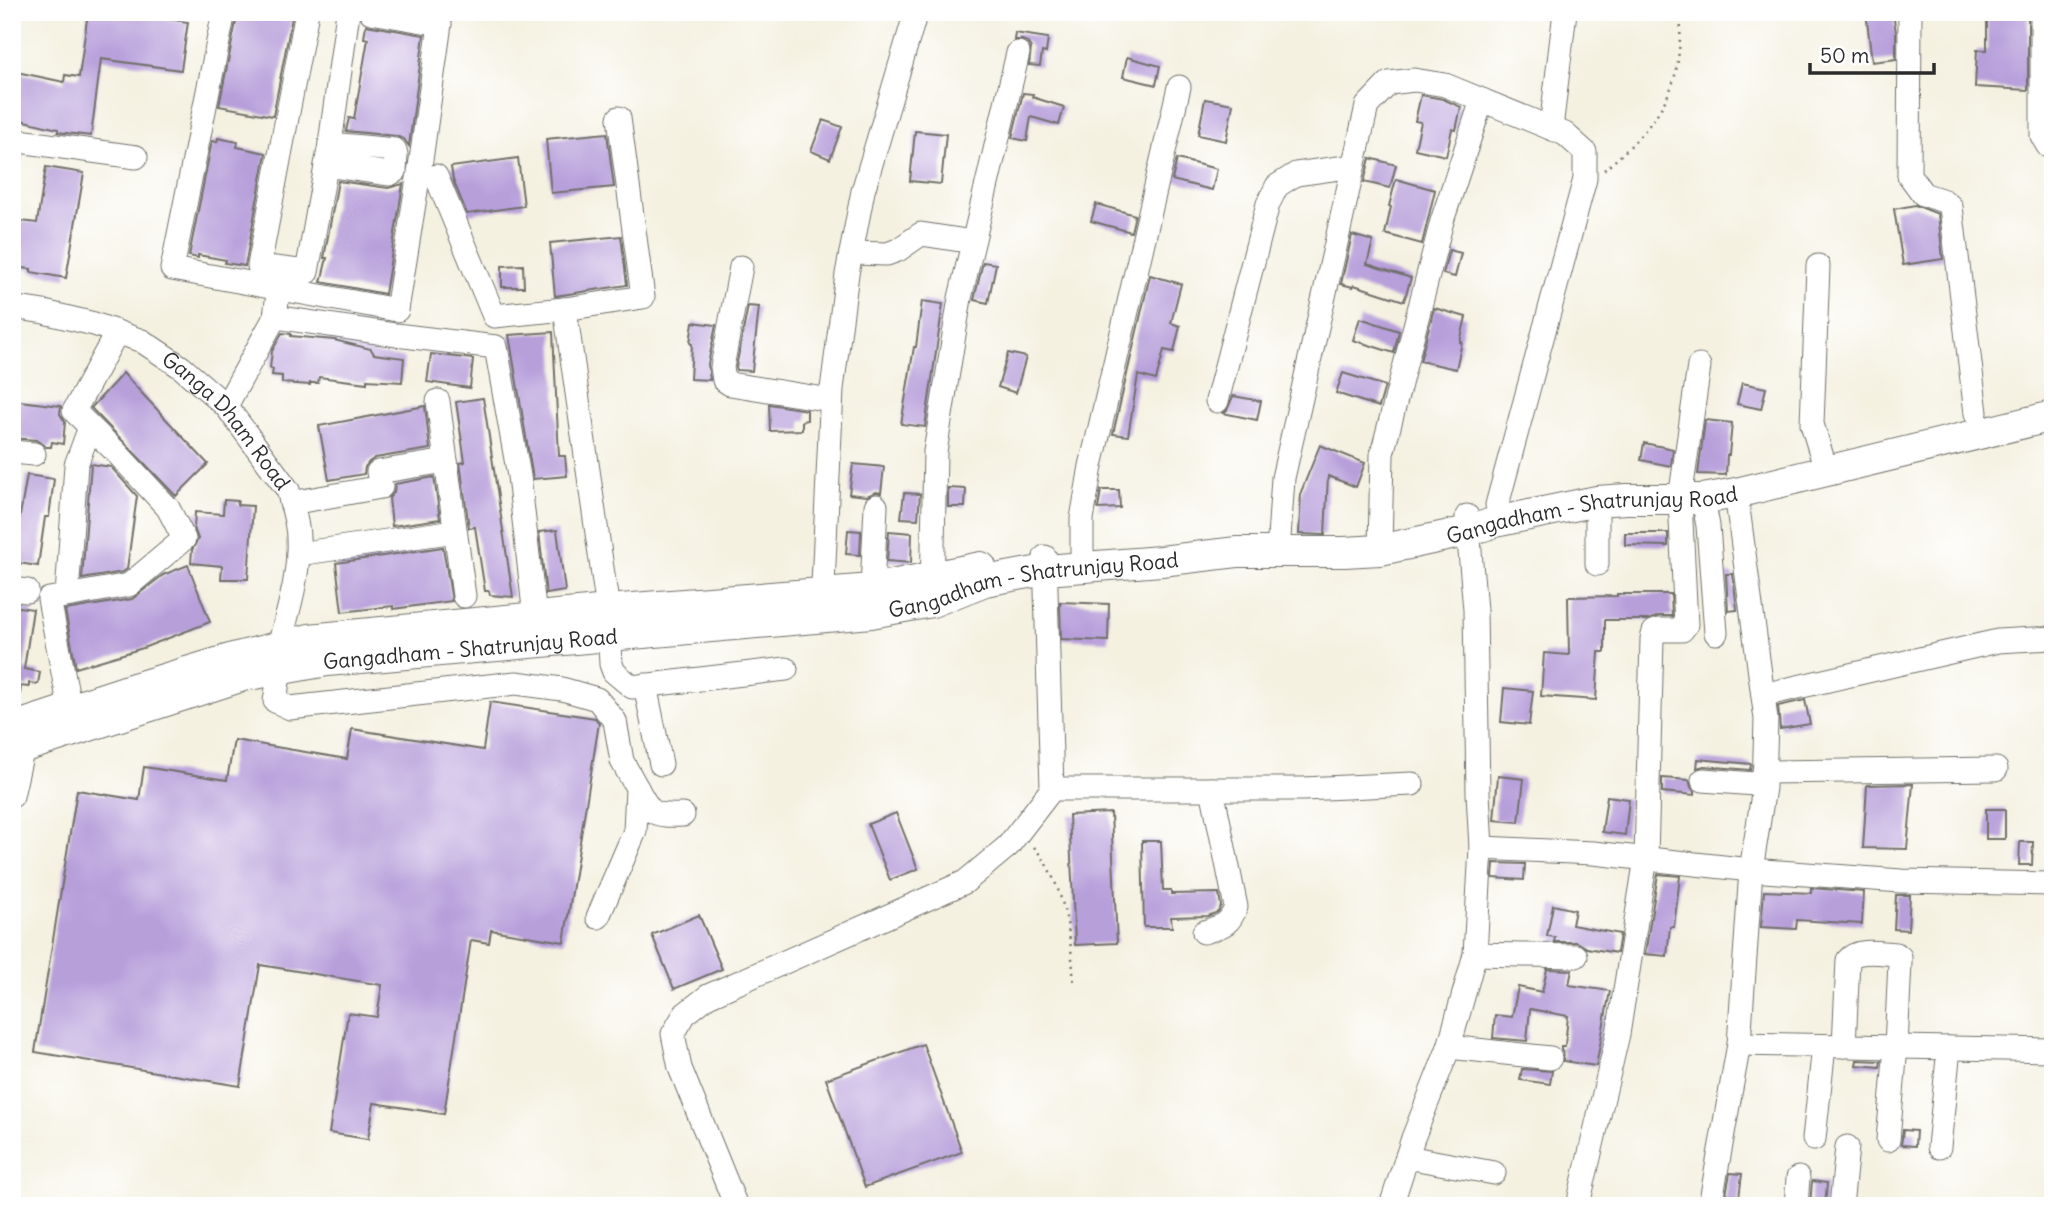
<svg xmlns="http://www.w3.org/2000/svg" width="2065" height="1218" viewBox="0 0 2065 1218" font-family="Delius,sans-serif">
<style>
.building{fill:#b79fda}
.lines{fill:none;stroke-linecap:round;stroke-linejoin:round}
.minor-casing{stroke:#71706b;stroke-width:25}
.major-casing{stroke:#71706b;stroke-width:32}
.path{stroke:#71706b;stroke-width:2.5;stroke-dasharray:2 5;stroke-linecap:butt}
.minor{stroke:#fff;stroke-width:23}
.major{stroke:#fff;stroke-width:30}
.labels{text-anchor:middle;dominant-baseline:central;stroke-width:6;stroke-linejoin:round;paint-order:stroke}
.street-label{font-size:21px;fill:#2b2b2b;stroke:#fff}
</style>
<rect width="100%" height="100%" fill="#fff"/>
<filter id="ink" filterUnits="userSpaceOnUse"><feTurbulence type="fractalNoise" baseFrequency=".0143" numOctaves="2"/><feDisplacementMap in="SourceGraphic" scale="14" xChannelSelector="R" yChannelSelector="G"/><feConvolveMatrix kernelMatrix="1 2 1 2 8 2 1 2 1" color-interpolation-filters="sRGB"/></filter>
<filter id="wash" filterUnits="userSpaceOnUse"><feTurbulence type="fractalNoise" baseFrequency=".00686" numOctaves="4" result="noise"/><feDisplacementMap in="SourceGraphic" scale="28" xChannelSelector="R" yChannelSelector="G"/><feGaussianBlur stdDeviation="1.57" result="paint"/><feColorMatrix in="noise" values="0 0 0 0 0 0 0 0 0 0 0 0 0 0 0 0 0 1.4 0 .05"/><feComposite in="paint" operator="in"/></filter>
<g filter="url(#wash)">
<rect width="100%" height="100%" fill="#f4f1e1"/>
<g id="blocks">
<path class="building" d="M88 12H119L188 22 181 70 101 59 91 136 58 132V129L12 118V104L16 86 12 85V71L64 82 65 75 79 77Z
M238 12H293L273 116 219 106Z
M1866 12H1893L1896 33V59L1872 62Z
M1987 12H2028V90L1975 87 1977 50H1987Z
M366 25 424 35 409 146 404 139 396 136 346 131 349 118 354 119 368 39 364 38Z
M1015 33 1048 38 1046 53 1042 52 1040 66 1029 65 1031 48 1027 42 1022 40H1014Z
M1127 57 1160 66 1156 85 1123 77Z
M1023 93 1033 94 1032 97 1064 107 1059 125 1031 117 1027 141 1012 138Z
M1421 95 1443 99 1461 107 1456 130 1452 129 1446 156 1415 149 1421 122 1415 121Z
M1205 99 1233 104 1226 141 1198 135Z
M823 120 842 127 830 159 811 151Z
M915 131 946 134 941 184 910 181Z
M607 133 614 187 551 193 546 139Z
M218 138 238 142 237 147 266 153 245 266 225 263 226 260 198 255V258L189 256 212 141 217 142Z
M518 158 524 206 467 214 453 180 451 167Z
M1370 158 1396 165 1390 188 1364 182Z
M1177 159 1217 169 1212 190 1172 180Z
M46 167 84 173 66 278 31 272V269L12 267V220L37 223Z
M1396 179 1435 190 1422 244 1385 234 1391 207 1389 206Z
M338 181 388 188 403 184 385 294 321 282 327 258H324Z
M1096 204 1135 215 1131 232 1091 221Z
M1915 205 1938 214 1943 259 1903 265 1894 209Z
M1352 235 1373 241 1367 264 1411 278 1404 301 1354 285 1353 287 1341 284Z
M621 236 627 285 555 296 550 243Z
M1449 250 1461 253 1455 277 1443 274Z
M983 262 996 264 988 303 974 300Z
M523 265 524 287H502V266Z
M1150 275 1181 284 1171 323 1180 326 1174 352 1164 350 1156 380 1138 375 1128 436 1113 434Z
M922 301 943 304 925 427 901 424 914 347H916Z
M748 306 759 307 752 371 737 370 736 367Z
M1434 308 1466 317 1460 342H1462L1456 369 1420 361Z
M1360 318 1399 331 1394 353 1353 340Z
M693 322 716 325 708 364 710 380 690 379 692 344 690 343Z
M553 332 559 456H565L567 476 533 479 509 335Z
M282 333 291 334V336L334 340 371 349 374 354 404 358 402 382 367 380V383L319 377 318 383H310V385L282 383V376L272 375 273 369 270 368 272 351Z
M1008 353 1026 357 1016 393 998 387Z
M431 354 473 359 470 388 427 382Z
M123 373 208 464 176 496 91 408Z
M1343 373 1385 386 1379 407 1336 393Z
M1742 383 1766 388 1761 409 1737 404Z
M1233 396 1261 401 1257 420 1223 413 1227 410Z
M483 398 488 430 513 597 490 595 489 591H485L475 527 469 528 460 463 465 462 456 402Z
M12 400 61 406 60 414 65 422 63 444 52 442 51 447H46L36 440 12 438Z
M769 404 807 410V420L802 421V430L770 431Z
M425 406 430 449 375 458 369 462 365 467 364 474 329 480 319 426Z
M1705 420 1732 423 1729 455H1727L1726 475 1698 474Z
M1644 443 1673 449 1671 466 1641 460Z
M1320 445 1365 463 1356 487 1328 476 1325 535 1299 534 1301 492Z
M91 464 111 467 137 496 127 569 123 572 82 579Z
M853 464 884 467 881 493 876 492 867 496 849 494Z
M27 475 54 479 49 517H45L38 566 12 562Z
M434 477 440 519 392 526 389 498 394 492 395 484Z
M948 488 966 489 965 507H948Z
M1101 490H1119L1120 508 1098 509Z
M904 493 920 494 918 519 901 518Z
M224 500 238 501 237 505 253 506 248 579H221L222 566 191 563 192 550 198 539 194 528 195 512 223 514Z
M557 530 565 591 546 594 539 532Z
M848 530 861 531 860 555 846 554Z
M889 531 912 533 911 563 887 561Z
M1625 533H1668V546L1625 545Z
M443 547 452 601 393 609V606L342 612 336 563Z
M188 565 210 622 143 648 76 668 65 610 132 599 163 575Z
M1726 574H1733L1737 610 1728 611Z
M1617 594H1671L1672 616H1659L1648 620H1605V652H1599L1596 700 1541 696 1544 653 1569 655 1568 597 1617 596Z
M1060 602 1109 604 1108 641 1061 639Z
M12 606 33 609 24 669 40 672 38 684 29 683V687L21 686 20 694H12Z
M1504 688 1533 691 1529 725 1501 722Z
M1805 700 1810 724 1780 729 1778 706Z
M490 702 595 718 599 723 564 942 491 930 489 943 471 940 444 1114 374 1103 368 1139 329 1133 348 1013 377 1017 382 985 260 965 240 1086 35 1052 77 790 139 800 144 767 227 780 234 740 347 759 352 729 483 750Z
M1698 759 1751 764 1750 770 1704 766 1697 768Z
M1498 776 1524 779 1519 822 1494 820Z
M1662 778 1689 780 1691 787 1695 792V795L1662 792Z
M1913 784 1907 849 1863 848 1867 785Z
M1607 796 1629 799 1625 835 1602 832Z
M1986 809H2005V839H1986Z
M896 813 918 869 890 880 868 824Z
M1111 813 1117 943 1075 945 1069 815Z
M1142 841H1161L1163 890H1171V894L1219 893 1221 906 1218 912 1208 916 1171 917 1172 927H1144Z
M2020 842H2033L2032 865H2019Z
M1494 863 1525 864 1524 880 1493 878Z
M1658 874 1680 876 1674 927H1670L1667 956 1645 954Z
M1811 888 1864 892 1862 924 1797 920 1796 929 1761 927 1764 891 1811 893Z
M1896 895H1910L1908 930 1894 929Z
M1553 905 1575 910 1572 925 1620 934 1617 953 1587 948 1577 942H1554L1555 937 1547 936Z
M699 915 722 969 674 989 652 935Z
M1547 969 1572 970 1569 985 1610 991 1596 1066 1563 1061V1053L1561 1050V1046H1565L1568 1016 1530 1009 1527 1041 1493 1038 1495 1015 1512 1017 1518 987 1542 992Z
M923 1044 962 1152 865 1187 826 1079Z
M1857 1060 1881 1061 1880 1067 1856 1065Z
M1522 1069 1552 1071 1550 1084 1520 1080Z
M1903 1130 1916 1131 1915 1146 1901 1145Z
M1730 1173 1742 1174 1738 1206 1724 1205Z
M1812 1181 1827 1183 1825 1206H1810Z"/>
</g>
</g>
<g filter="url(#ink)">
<use href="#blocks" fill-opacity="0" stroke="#71706b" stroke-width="2"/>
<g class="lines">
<g class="minor-casing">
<g id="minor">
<path d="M224 12 172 269 397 310 421 160 440 24 371 12"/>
<path d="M307 12 259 266 307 272 330 144 348 12"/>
<path d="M1910 12 1909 175 1923 194 1944 201 1951 207 1976 413"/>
<path d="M2042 12V136L2048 146 2053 148"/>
<path d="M1551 128 1565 12"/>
<path d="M12 140 136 157"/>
<path d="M326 165 390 174 395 171 396 155 395 150 330 144"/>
<path d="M436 176 494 316 565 309 643 297 619 118"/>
<path d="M851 253 887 254 898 250 921 234 973 242"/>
<path d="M1818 266 1812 424 1826 470"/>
<path d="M741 267 722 367 724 380 730 384 831 400"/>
<path id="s1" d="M12 307 44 312 94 324 142 341 181 367 226 406 288 490C292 506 298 522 298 538 300 575 288 611 279 646"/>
<path d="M565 309 608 610 611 664 614 672 632 687 786 669"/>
<path d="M275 317 396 335 496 347 519 476 535 617"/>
<path d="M438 401 464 596"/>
<path d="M1217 401 1268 204 1277 186 1296 174 1353 166"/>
<path d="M226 406 275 317 277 301"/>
<path d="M12 452 34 454"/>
<path d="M1682 485 1699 366"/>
<path d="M1703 499 1708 526 1716 633"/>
<path d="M291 503 381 487 378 472 446 461"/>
<path d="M1380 550 1382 454 1442 221 1482 100"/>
<path d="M1278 553 1283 478 1367 106 1389 83 1414 80 1445 85 1565 134 1585 152V179L1497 505"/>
<path d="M298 554 455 531"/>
<path d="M1045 557 1052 789H1303L1412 784"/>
<path d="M1597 564V501"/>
<path d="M1082 567V519L1091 466 1179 87"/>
<path d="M12 589 27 591"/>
<path d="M872 589 876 506"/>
<path d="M932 592 935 452 960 298 1018 53"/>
<path d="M67 595 76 465 90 427"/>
<path d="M822 607 832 389 847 274 863 191 916 12"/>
<path d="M280 669 275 701 290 708 516 683 562 689 597 699 615 721 622 761 637 788 635 831 598 917"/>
<path d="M645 685 661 764"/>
<path d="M1763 695 1998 641 2053 638"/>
<path d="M70 709 49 599 129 585 184 539 168 508 116 452 74 411 117 332"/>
<path d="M1764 772 1996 769"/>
<path d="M1703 780 1754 784 1764 778"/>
<path d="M637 788C651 815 653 816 683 815"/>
<path d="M12 796 23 747"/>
<path d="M1481 848 1593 853 1751 870 1901 881 2053 884"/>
<path d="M1204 932C1222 926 1229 926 1236 907L1212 789"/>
<path d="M1475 954 1576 956"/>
<path d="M1739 1044 2053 1050"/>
<path d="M1844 1046 1848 960C1857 948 1881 953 1896 954L1900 957V962L1896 1047 1888 1140"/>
<path d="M1449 1047 1550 1058"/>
<path d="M1814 1139 1824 1046"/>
<path d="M1939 1147 1949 1048"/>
<path d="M1407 1157 1494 1173"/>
<path d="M1580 1196 1618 1034 1646 858 1652 639 1654 632 1659 630H1682L1686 625 1680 499"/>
<path d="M736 1206 680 1068 673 1034 685 1014 708 996 965 882 1008 846 1052 789"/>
<path d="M1391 1206 1413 1138 1449 1047 1475 954 1481 848 1478 793 1475 610 1467 516"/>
<path d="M1710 1206 1739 1044 1751 870 1764 788 1766 719 1736 493"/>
<path d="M1796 1206 1798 1178"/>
<path d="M1841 1206 1847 1147"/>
</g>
</g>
<g class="major-casing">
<g id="major">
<path d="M12 728 137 687 233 658 309 639 608 610 872 589 981 567"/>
<path id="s2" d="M12 751 243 676 327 661 871 613 932 602 985 581 1046 570 1161 561 1237 552H1344L1380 550 1469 531 1495 522 1597 501 1626 499H1703L1736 493 2053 416"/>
</g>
</g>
<path class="path" d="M1604 170C1634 145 1668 111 1676 71 1680 52 1680 32 1682 12
M1034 847C1066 886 1071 937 1074 985"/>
<use href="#minor" class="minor"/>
<use href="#major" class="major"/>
</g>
</g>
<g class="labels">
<g class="street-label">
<text stroke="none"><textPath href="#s1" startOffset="252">Ganga Dham Road</textPath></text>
<text stroke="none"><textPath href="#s2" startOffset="1606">Gangadham - Shatrunjay Road</textPath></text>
<text stroke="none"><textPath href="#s2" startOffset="1040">Gangadham - Shatrunjay Road</textPath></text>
<text stroke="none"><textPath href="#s2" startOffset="472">Gangadham - Shatrunjay Road</textPath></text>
</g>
</g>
<rect width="2065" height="1218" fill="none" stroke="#fff" stroke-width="42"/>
<path d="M1810 63v10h124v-10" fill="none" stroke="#2b2b2b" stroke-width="3.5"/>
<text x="1820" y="63" font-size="21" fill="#2b2b2b" stroke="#ffffff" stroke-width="5" paint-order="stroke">50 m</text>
</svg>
